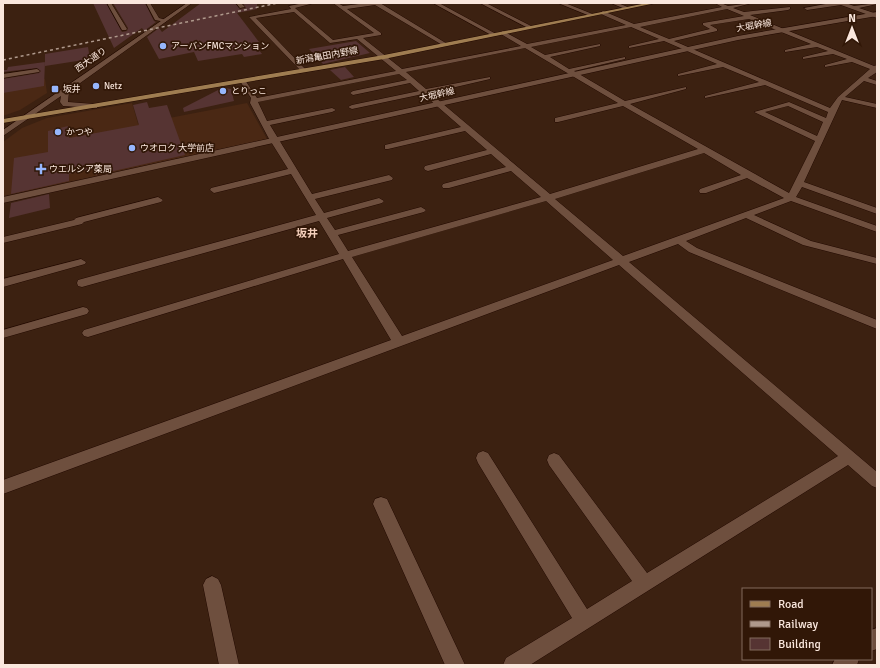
<svg xmlns="http://www.w3.org/2000/svg" width="880" height="668" viewBox="0 0 880 668" font-family="Signika,'Noto Sans JP',sans-serif">
<style>
.built{fill:#4a2814}
.building{fill:#563433}
.lines{fill:none;stroke-linecap:round;stroke-linejoin:round}
.minor-casing{stroke:#220900;stroke-width:1}
.tertiary-casing{stroke:#220900;stroke-width:1}
.primary-casing{stroke:#220900;stroke-width:1}
.minor{fill:#6e4f3e;fill-rule:evenodd}
.tertiary{fill:#6e4f3e;fill-rule:evenodd}
.primary{fill:#9f7d51;fill-rule:evenodd}
.rail{stroke:#af998c;stroke-width:1.5;stroke-dasharray:3 3;stroke-linecap:butt}
.poi-dot{fill:#96b6fd;stroke:#311707;stroke-width:1.5}
.labels{text-anchor:middle;dominant-baseline:central;stroke-width:3.5;stroke-linejoin:round;paint-order:stroke}
.far-street-label{font-size:9px;fill:#fae7dd;stroke:#311707}
.far-poi-label{font-size:9px;fill:#fae7dd;stroke:#311707;text-anchor:start}
.neighbourhood-label{font-size:11px;font-weight:bold;fill:#f3ceba;stroke:#311707}
</style>
<rect width="100%" height="100%" fill="#3c2111"/>
<path class="built" d="M45 79 47 93 20 110 3 116V85Z
M132 103 138 124 247 103 267 139 3 196V142L22 128 47 118Z"/>
<path class="building" d="M93 3H106L122 32 127 31 128 28 113 3H145L154 21 156 22 144 31 142 28 114 48Z
M201 3H235L240 9 246 8 243 3H257V9L237 13 259 42 254 43 262 54 244 57 242 54 198 61 194 52 159 59 147 37 159 28 162 32Z
M356 41 370 53 323 64 309 49Z
M88 47 90 59 45 66V54Z
M45 62 44 86 3 93V79L39 73 41 71 37 68 3 72V70H7L8 67Z
M345 67 354 77 341 80 330 70Z
M225 88 231 89 234 101 184 112 183 108 220 89Z
M147 102 149 108 167 105 185 155 96 175 95 168 69 174V181L11 194 14 158 48 152V131L68 126 69 138 139 125 133 105Z
M49 194 50 208 9 218 11 203Z"/>
<g class="lines">
<g class="minor-casing">
<path id="minor" d="M107 3H111L127 29 126 30H122Z
M146 3H150L159 18 166 20V22L155 20Z
M236 3H241L245 7 240 8Z
M304 3H314L295 8 333 40 374 33 333 3H338L343 6 367 3H380L449 45 444 46 375 5 347 9 381 33V35L363 38 402 69 521 46 501 34 500 33 503 31 527 44 626 25 601 14 600 13 603 11 634 24 722 7 715 3H721L728 6 752 3 733 8 744 12 790 7V9L788 10 750 15 874 66 877 65V72L868 78 877 81V85L864 81 845 97 877 104V108L842 100 804 182 877 208V214L802 187 796 197 877 226V232L791 201 754 215 811 241 877 258V264L803 245 746 218 686 241 697 248 877 320V329L689 252 678 244 629 262 877 472V488L872 486 848 465 530 665H503L506 658 572 618 478 463 476 458 478 453 483 451 488 453 587 609 632 581 549 465 547 460 549 455 554 453 559 455 647 573 838 456 619 265 3 494V480L391 340 343 259 88 337 84 336 82 333 84 330 339 254 319 221 82 287 78 286 77 283 78 280 316 215 291 174 214 193 210 190 211 188 288 169 268 137 250 103 251 98 240 81 241 80H245L257 98 396 71 357 39 330 43 294 12 256 18 306 70 301 71 249 17 291 9 289 6ZM727 9 744 16 703 23V25L710 29 669 39 640 27ZM749 19 811 44 785 50V52L817 47 828 51 803 57V59L833 54 847 59 825 65V67L852 62 870 69 838 97 830 108 674 41 717 31V29L710 25ZM631 27 659 39 629 46V48L664 41 717 64 678 74V76L723 67 759 82 705 96V98L765 85 828 112 826 118 789 102 754 112 815 141 789 193 630 104 686 89V87L625 101 574 71 625 59V57L569 69 550 57 600 46V44L545 55 531 47ZM525 48 618 103 555 118V122H558L623 106 698 149 550 194 430 93 490 79V77L426 89 406 72ZM399 74 407 80 353 91 350 93 353 95 410 83 419 91 352 105 348 107 352 109 423 94 461 127 385 145V149H388L465 131 487 150 425 166 424 168 425 170 428 171 491 154 506 167 443 184 442 186 443 188H449L511 171 541 197 348 251 338 235 424 212 426 210 421 207 335 230 327 218 382 203 384 201 379 198 324 213 315 199 392 180 393 178 389 175 312 194 270 125 332 112 336 110 332 108 267 121 258 102ZM788 106 823 122 817 136 765 112ZM704 153 741 175 700 189 699 191 700 193H706L747 178 784 198 623 256 555 199ZM546 201 613 260 402 336 352 257Z
M433 3H439L498 35 493 36Z
M480 3H486L533 27 528 28Z
M558 3H565L595 15 590 16Z
M611 3H618L630 8 625 9Z
M831 3H846L854 6 877 3V4L859 8 877 14V18L841 5 807 10 804 8Z
M37 69 40 71 39 72 3 78V74Z
M158 197 163 200 161 202 84 222 82 224 3 243V237L74 220 76 218Z
M81 259 86 262 85 264 3 287V279Z
M83 307 87 308 89 311 87 314 3 338V330Z
M381 497 387 499 465 665H445L373 504 375 499Z
M212 576 218 579 221 585 239 665H219L203 585 206 579Z
M877 628V649L871 651V630Z
M835 659H859L857 665H832Z"/>
</g>
<g class="tertiary-casing">
<path id="tertiary" d="M187 3H192L69 91 68 102 94 104H97V108L63 106 60 102 61 96 3 136V130Z
M877 12V16L738 40 3 203V197L738 36Z"/>
</g>
<g class="primary-casing">
<path id="primary" d="M647 3H656L384 59 3 123V119L384 55Z"/>
</g>
<use href="#minor" class="minor"/>
<use href="#tertiary" class="tertiary"/>
<use href="#primary" class="primary"/>
<path class="rail" d="M3 60 278 3"/>
</g>
<g class="poi-dot">
<circle cx="163" cy="46" r="4"/>
<circle cx="96" cy="86" r="4"/>
<rect x="51" y="85" width="8" height="8" rx="2"/>
<circle cx="223" cy="91" r="4"/>
<circle cx="58" cy="132" r="4"/>
<circle cx="132" cy="148" r="4"/>
<path d="M39 163h4v4h4v4h-4v4h-4v-4h-4v-4h4z"/>
</g>
<g class="labels">
<g class="far-street-label">
<text transform="translate(754 26) rotate(-10)">大堀幹線</text>
<text transform="translate(327 56) rotate(-10)">新潟亀田内野線</text>
<text transform="translate(91 60) rotate(-35)">西大通り</text>
<text transform="translate(437 95) rotate(-13)">大堀幹線</text>
</g>
<g class="far-poi-label">
<text x="171" y="46">アーバンFMCマンション</text>
<text x="104" y="86">Netz</text>
<text x="63" y="89">坂井</text>
<text x="231" y="91">とりっこ</text>
<text x="66" y="132">かつや</text>
<text x="140" y="148">ウオロク 大学前店</text>
<text x="49" y="169">ウエルシア薬局</text>
</g>
<g class="neighbourhood-label">
<text x="307" y="233">坂井</text>
</g>
</g>
<rect width="880" height="668" fill="none" stroke="#fae7dd" stroke-width="8"/>
<rect x="742" y="588" width="130" height="72" fill="#311707" stroke="#816a5d"/>
<rect x="750" y="601" width="20" height="6" fill="#9f7d51" stroke="#816a5d"/>
<text x="778" y="608" font-size="12" fill="#fae7dd">Road</text>
<rect x="750" y="621" width="20" height="6" fill="#af998c" stroke="#816a5d"/>
<text x="778" y="628" font-size="12" fill="#fae7dd">Railway</text>
<rect x="750" y="638" width="20" height="12" fill="#563433" stroke="#816a5d"/>
<text x="778" y="648" font-size="12" fill="#fae7dd">Building</text>
<g transform="translate(852 28)" stroke="#311707" stroke-width="3" paint-order="stroke">
<path d="M0-3L7 15L0 10L-7 15Z" fill="#fae7dd"/>
<text y="-6" font-size="11" font-weight="bold" text-anchor="middle" fill="#fae7dd">N</text>
</g>
</svg>
